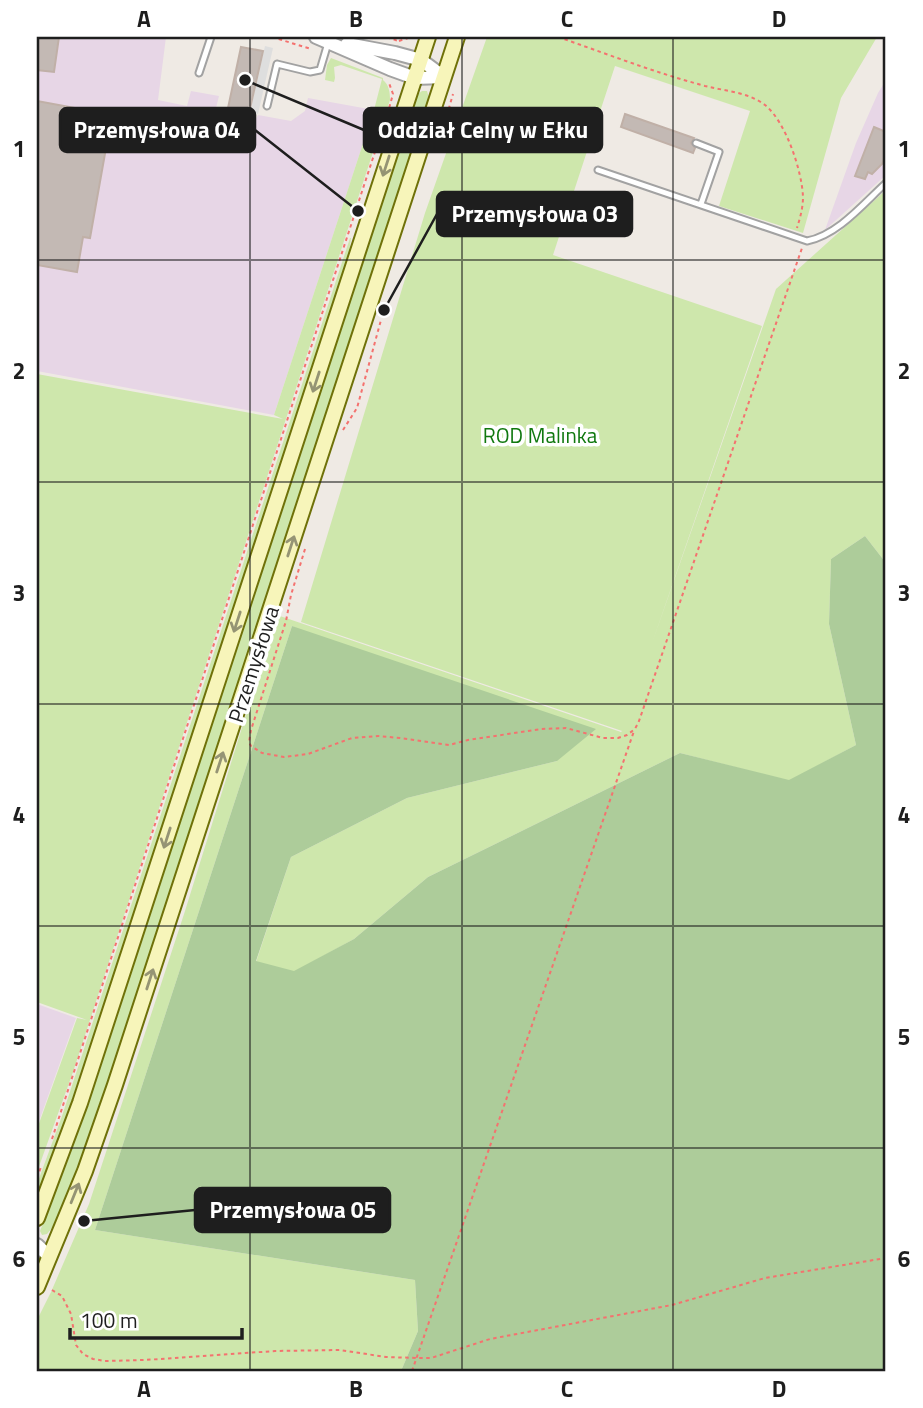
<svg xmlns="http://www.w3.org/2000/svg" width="923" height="1408" viewBox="0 0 923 1408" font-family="'Titillium Web',sans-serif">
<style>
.industrial{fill:#e7d6e6}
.grass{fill:#cee7ac}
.forest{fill:#adcc9a}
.parking{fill:#dedede}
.building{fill:#c3b9b4;stroke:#c0b0a7;stroke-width:2}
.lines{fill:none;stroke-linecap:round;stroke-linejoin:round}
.service-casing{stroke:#a2a2a2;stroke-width:9}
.tertiary-casing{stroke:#a2a2a2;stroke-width:16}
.secondary-casing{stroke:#6f7109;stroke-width:18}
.path{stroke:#f4726f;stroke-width:2;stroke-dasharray:3.5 3.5;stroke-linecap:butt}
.service{stroke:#fff;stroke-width:5}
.tertiary{stroke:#fff;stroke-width:12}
.secondary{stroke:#f7f5ba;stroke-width:14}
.oneway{stroke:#959474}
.grid{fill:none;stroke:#1e1e1e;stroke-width:2;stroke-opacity:0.55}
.labels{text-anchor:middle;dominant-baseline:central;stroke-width:7;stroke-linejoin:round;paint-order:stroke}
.park-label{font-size:21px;fill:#10780f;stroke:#fff}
.street-label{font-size:21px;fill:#1e1e1e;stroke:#fff}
.leader{fill:none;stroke:#1e1e1e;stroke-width:2.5}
.callout-dot{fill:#1e1e1e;stroke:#fff;stroke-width:2.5}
.callout{fill:#1e1e1e;stroke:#1e1e1e;stroke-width:2.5}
.callout-label{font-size:23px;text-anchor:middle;font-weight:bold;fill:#fff}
.neatline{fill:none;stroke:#1e1e1e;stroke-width:2.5}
.grid-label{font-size:23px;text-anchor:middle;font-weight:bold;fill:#1e1e1e}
</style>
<rect width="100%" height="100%" fill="#efeae4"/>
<path class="industrial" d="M37 37H166L158 100 187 106 191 91 219 96 215 112 255 120 258 115 291 121 305 111 308 98 374 110 274 415 37 371Z
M886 80V175L825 230 856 143 878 93Z
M37 1004 76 1018 37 1127Z"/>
<path class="grass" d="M487 37H877L841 98 803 233 719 206 750 111 615 66 553 255 762 326 650 649 776 289 886 190V563L865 536 831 559 829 624 856 745 789 781 680 753 428 877 354 939 294 972 256 962 291 857 407 798 557 761 292 626 95 1230 415 1280 418 1331 401 1371H37V1320L51 1292 89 1204 185 911 277 615 621 732 622 731 301 622 425 213Z
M331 58 383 78V80C389 85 390 92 390 100L73 1072 37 1172V1129L77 1018 87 1020 37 1002V374L283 419 274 415 374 110 382 79 341 65 334 67 335 78 334 82 325 80 327 65Z
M422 91H427L429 98 107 1085 80 1164 57 1222 47 1234 42 1235 40 1231 68 1160 96 1081 418 94Z
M350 238H351L349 254 81 1075 37 1197V1184L62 1116Z"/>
<path class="forest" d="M865 536 886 563V1371H401L418 1331 415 1280 95 1230 292 626 596 729 557 761 407 798 291 857 256 961 294 971 354 939 428 877 680 753 789 780 856 745 829 624 831 559Z"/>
<path class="parking" d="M265 46 273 48 258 114 250 112Z"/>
<path class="building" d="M37 37H59L54 72 37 70Z
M241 47 263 51 249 113 228 108Z
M37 101 86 110 83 126 109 131 90 238 83 237 77 272 37 265Z
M625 114 694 138 691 143 695 148 693 153 621 127Z
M874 127 886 132V153L882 164 872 174 868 172 865 179 855 176Z"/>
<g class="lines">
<g class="service-casing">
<path id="service" d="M199 73 211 37
M267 106 277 64 310 72 320 70 328 43
M696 143 719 152 701 204
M598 170 807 241C838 235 864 203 886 183"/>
</g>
<g class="tertiary-casing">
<path id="tertiary" d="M316 37 390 69 415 78 444 77
M347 44 395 53 421 60 444 77
M37 1245 50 1257"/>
</g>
<g class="secondary-casing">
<path id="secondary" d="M37 1218 80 1103 428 37
M37 1287 85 1171 115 1085 457 37"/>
</g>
<path class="path" d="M272 37 311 49
M387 37 398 41
M558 37C596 50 635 65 674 77 684 80 694 83 705 86 725 91 748 92 765 105 786 122 802 171 803 197 803 208 800 218 797 228
M399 41 411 37
M441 136 453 94
M343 430 357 408 381 320
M305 549 291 595 286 621 251 730 249 742 251 746 262 753 284 757 308 754 352 738 378 736 400 738 449 745 468 740 541 729 566 728 603 738H618L627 735 635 729 639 721 802 248
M52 1139 388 112 393 94 389 83
M37 1178 41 1167
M52 1290 62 1296 71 1314 76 1345 83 1354 93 1359 105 1361 145 1360 275 1351 340 1350 386 1357 417 1358H431L490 1339 672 1305 765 1278 886 1258
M412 1371 634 731"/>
<use href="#service" class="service"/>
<use href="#tertiary" class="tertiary"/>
<use href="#secondary" class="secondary"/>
</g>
<defs><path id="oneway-shaft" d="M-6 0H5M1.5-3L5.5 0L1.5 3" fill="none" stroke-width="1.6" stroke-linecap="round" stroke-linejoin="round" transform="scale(1.75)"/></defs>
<g class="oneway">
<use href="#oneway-shaft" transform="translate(386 166) rotate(108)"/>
<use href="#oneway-shaft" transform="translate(316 382) rotate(108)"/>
<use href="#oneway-shaft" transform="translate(291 546) rotate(-72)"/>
<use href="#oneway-shaft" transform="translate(237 622) rotate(108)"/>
<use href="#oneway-shaft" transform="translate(220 762) rotate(-72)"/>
<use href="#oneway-shaft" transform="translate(167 838) rotate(108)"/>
<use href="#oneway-shaft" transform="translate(150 979) rotate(-72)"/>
<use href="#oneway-shaft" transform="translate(75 1193) rotate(-68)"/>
</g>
<path class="grid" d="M250 37V1371M462 37V1371M673 37V1371M37 260H886M37 482H886M37 704H886M37 926H886M37 1148H886"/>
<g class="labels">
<g class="park-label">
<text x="540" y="435">ROD Malinka</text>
</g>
<g class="street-label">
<text transform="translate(253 664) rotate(-72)">Przemysłowa</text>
</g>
</g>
<path class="leader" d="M245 80L364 130M358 211L255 130M384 310L437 214M84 1221L195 1210"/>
<g class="callout-dot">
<circle cx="245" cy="80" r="7"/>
<circle cx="358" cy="211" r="7"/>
<circle cx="384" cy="310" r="7"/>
<circle cx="84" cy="1221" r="7"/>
</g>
<g class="callout">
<rect x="364" y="108" width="238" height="44" rx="7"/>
<rect x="60" y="108" width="195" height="44" rx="7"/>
<rect x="437" y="192" width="195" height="44" rx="7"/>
<rect x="195" y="1188" width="195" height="44" rx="7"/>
</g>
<g class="callout-label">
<text x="483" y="138">Oddział Celny w Ełku</text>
<text x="157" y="138">Przemysłowa 04</text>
<text x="535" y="222">Przemysłowa 03</text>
<text x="293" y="1218">Przemysłowa 05</text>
</g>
<rect width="923" height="1408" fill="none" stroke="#ffffff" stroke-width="77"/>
<path d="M70 1328v10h172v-10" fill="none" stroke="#1e1e1e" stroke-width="3.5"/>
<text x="80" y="1328" font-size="21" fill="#1e1e1e" stroke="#ffffff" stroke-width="5" paint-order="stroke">100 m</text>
<rect x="38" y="38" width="846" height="1332" class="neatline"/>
<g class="grid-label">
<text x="144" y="27">A</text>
<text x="356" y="27">B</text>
<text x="567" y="27">C</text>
<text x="779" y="27">D</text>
<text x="19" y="157">1</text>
<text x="904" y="157">1</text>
<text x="19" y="379">2</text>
<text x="904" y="379">2</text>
<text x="19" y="601">3</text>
<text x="904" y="601">3</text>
<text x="19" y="823">4</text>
<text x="904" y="823">4</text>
<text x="19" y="1045">5</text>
<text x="904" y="1045">5</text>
<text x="19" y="1267">6</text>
<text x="904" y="1267">6</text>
<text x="144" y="1397">A</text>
<text x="356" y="1397">B</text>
<text x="567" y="1397">C</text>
<text x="779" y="1397">D</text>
</g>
</svg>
